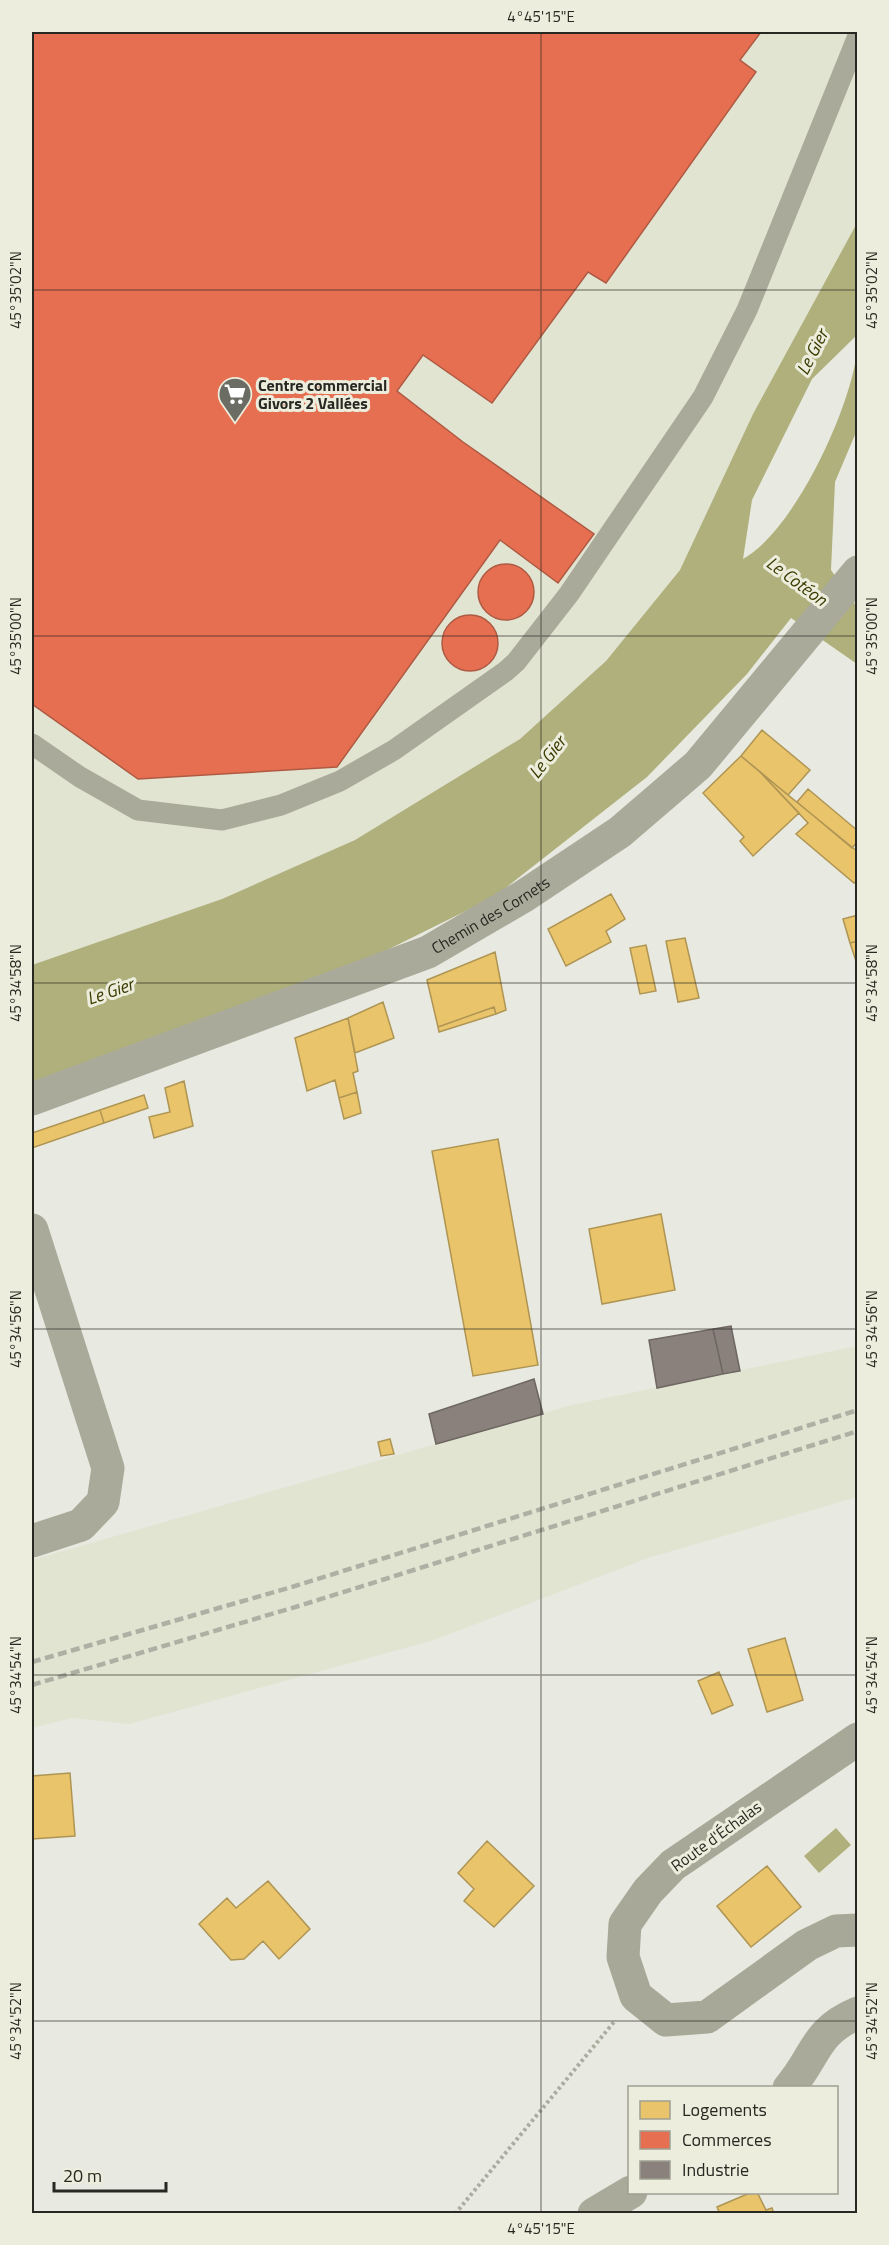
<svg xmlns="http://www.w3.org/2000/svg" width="889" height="2245" viewBox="0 0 889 2245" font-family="'Titillium Web',sans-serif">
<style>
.built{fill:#e2e4d2}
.water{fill:#afb07b}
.homes{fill:#e9c46a;stroke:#af9554;stroke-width:1.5}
.shops{fill:#e76f51;stroke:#ae5a43;stroke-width:1.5}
.industry{fill:#8a817c;stroke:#6d6661;stroke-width:1.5}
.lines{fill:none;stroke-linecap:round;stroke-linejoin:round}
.path{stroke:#abab9f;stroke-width:4;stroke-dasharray:3 3;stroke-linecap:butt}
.lane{stroke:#aaaa9b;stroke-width:21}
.street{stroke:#aaaa9b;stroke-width:33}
.secondary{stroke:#a7a897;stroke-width:33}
.rail{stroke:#afb0a4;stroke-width:4.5;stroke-dasharray:9 4.5;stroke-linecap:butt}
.ticks{fill:none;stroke:#282822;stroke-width:1.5;stroke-opacity:0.45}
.labels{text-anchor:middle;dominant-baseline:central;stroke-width:6;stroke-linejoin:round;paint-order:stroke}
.poi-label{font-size:16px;font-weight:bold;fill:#282822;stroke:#eceddc;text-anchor:start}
.street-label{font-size:16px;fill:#282822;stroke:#eceddc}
.water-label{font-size:18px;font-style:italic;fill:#3b3b00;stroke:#eceddc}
.neatline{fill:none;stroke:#282822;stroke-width:2}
.ticks-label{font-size:15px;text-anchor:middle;fill:#282822}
</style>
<rect width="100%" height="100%" fill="#e8e9e0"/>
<path class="built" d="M32 32H858L857 223 753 414 680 570 606 661 520 739 355 840 222 899 32 965Z
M857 1346V1497L648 1558 434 1640 129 1724 72 1718 32 1728V1560L572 1405Z"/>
<path class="water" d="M857 223V335L812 379 752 500 743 559C794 531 851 408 857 351V430L835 482 831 570 857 607V664L791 618 747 674 647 777 494 897 377 955 32 1082V965L222 899 355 840 520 739 606 661 680 570 753 414Z
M836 1828 851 1845 819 1873 804 1856Z"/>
<path class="homes" d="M762 730 810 770 788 795 741 756Z
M741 756 761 773 799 813 753 856 740 841 744 837 703 793Z
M761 773 858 852V880L854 883 796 834 808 823Z
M808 789 858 831V841L852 848 797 802Z
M611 894 625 919 606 931 611 942 566 966 548 929Z
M858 915V941L850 943 843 919Z
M685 938 699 998 678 1002 666 941Z
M858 941V967L850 943Z
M646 945 656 991 640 994 630 948Z
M495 952 506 1010 496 1014 494 1007 438 1027 427 980Z
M383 1002 394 1038 355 1053 348 1018Z
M494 1007 496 1014 439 1032 438 1027Z
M348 1018 358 1071 353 1073 357 1092 339 1098 335 1080 307 1091 295 1038Z
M184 1081 193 1126 154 1138 149 1117 170 1112 165 1088Z
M357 1092 361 1113 344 1119 339 1098Z
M144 1095 148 1108 104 1123 100 1110Z
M100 1110 104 1123 32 1148V1133Z
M498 1139 538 1365 473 1376 432 1151Z
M661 1214 675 1290 602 1304 589 1229Z
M390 1439 394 1454 381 1456 378 1442Z
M785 1638 803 1700 767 1712 748 1649Z
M719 1672 733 1705 712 1714 698 1681Z
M70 1773 75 1836 32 1839V1776Z
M487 1841 534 1886 494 1927 464 1901 474 1889 458 1873Z
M767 1866 801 1907 751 1947 717 1906Z
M268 1881 310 1929 279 1959 263 1941 244 1959 231 1960 199 1924 227 1898 236 1908Z
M752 2192H757L766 2210 772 2208 774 2214H720L717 2207Z"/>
<path class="shops" d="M32 32H761L740 60 756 72 606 283 588 272 492 403 423 355 397 391 463 442 594 534 558 583 500 540 337 767 138 779 32 704Z
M478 592a28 28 0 1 1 56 0a28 28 0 1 1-56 0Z
M442 643a28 28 0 1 1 56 0a28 28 0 1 1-56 0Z"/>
<path class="industry" d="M731 1326 740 1371 723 1374 713 1329Z
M713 1329 723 1374 657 1388 649 1340Z
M534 1379 543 1414 436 1444 429 1414Z"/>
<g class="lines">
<path class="path" d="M455 2214 614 2022"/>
<path class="lane" d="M32 744 80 777 138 810 222 820 281 805 340 781 394 750 506 671 516 662 569 594 703 397 747 310 858 36"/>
<g class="street">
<path id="s1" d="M32 1099 428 952 524 896 620 832 698 765 858 572"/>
<path d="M32 1230 108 1468 103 1502 81 1525 32 1541"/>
<path d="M789 2088C817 2056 813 2032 858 2013"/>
<path d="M594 2214 631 2192"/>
</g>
<path class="secondary" d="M858 1739 673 1865 648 1891 625 1924 623 1957 636 1996 666 2020 707 2017 807 1945 836 1931 858 1930"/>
<path class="rail" d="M32 1662 295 1586 858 1410
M32 1685 302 1605 858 1431"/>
</g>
<path class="ticks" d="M541 32V2214M32 290H858M32 636H858M32 983H858M32 1329H858M32 1675H858M32 2021H858"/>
<defs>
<g id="supermarket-pin" transform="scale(1.725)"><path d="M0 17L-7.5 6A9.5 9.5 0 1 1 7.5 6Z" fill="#6b6c64" stroke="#eceddc"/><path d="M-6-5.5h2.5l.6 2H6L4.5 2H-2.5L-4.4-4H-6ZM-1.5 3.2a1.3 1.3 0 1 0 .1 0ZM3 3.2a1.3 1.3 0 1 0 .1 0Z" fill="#fff"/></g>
</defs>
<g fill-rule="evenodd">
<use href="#supermarket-pin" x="235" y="394"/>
</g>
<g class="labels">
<g class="poi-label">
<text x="258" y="385">Centre commercial<tspan x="258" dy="18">Givors 2 Vallées</tspan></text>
</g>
<g class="street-label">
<text stroke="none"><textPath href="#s1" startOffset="495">Chemin des Cornets</textPath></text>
<text transform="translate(716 1836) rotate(-36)">Route d'Échalas</text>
</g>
<g class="water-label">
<text transform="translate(812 352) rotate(-63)">Le Gier</text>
<text transform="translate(797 581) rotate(36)">Le Cotéon</text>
<text transform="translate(547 757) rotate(-52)">Le Gier</text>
<text transform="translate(110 991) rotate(-19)">Le Gier</text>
</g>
</g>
<rect width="889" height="2245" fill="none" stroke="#eceddc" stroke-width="66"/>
<rect x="628" y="2086" width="210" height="108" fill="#eceddc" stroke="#9e9e92" stroke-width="1.5"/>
<rect x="640" y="2101" width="30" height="18" fill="#e9c46a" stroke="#9e9e92" stroke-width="1.5"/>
<text x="682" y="2116" font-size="18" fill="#282822">Logements</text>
<rect x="640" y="2131" width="30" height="18" fill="#e76f51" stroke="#9e9e92" stroke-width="1.5"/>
<text x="682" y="2146" font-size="18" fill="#282822">Commerces</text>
<rect x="640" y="2161" width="30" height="18" fill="#8a817c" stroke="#9e9e92" stroke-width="1.5"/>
<text x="682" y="2176" font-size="18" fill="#282822">Industrie</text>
<path d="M54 2182v9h112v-9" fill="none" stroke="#282822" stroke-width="3"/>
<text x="63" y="2182" font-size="18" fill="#282822" stroke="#eceddc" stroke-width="4.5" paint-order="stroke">20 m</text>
<rect x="33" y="33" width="823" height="2179" class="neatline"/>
<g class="ticks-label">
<text x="541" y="22">4°45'15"E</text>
<text transform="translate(16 290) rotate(-90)" y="5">45°35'02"N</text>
<text transform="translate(872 290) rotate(-90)" y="5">45°35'02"N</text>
<text transform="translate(16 636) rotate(-90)" y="5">45°35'00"N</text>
<text transform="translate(872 636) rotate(-90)" y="5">45°35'00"N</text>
<text transform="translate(16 983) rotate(-90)" y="5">45°34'58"N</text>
<text transform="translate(872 983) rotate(-90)" y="5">45°34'58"N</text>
<text transform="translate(16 1329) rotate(-90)" y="5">45°34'56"N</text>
<text transform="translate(872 1329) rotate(-90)" y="5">45°34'56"N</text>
<text transform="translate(16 1675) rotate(-90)" y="5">45°34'54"N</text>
<text transform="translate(872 1675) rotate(-90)" y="5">45°34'54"N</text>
<text transform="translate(16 2021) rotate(-90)" y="5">45°34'52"N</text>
<text transform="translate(872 2021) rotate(-90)" y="5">45°34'52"N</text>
<text x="541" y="2234">4°45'15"E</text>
</g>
</svg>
